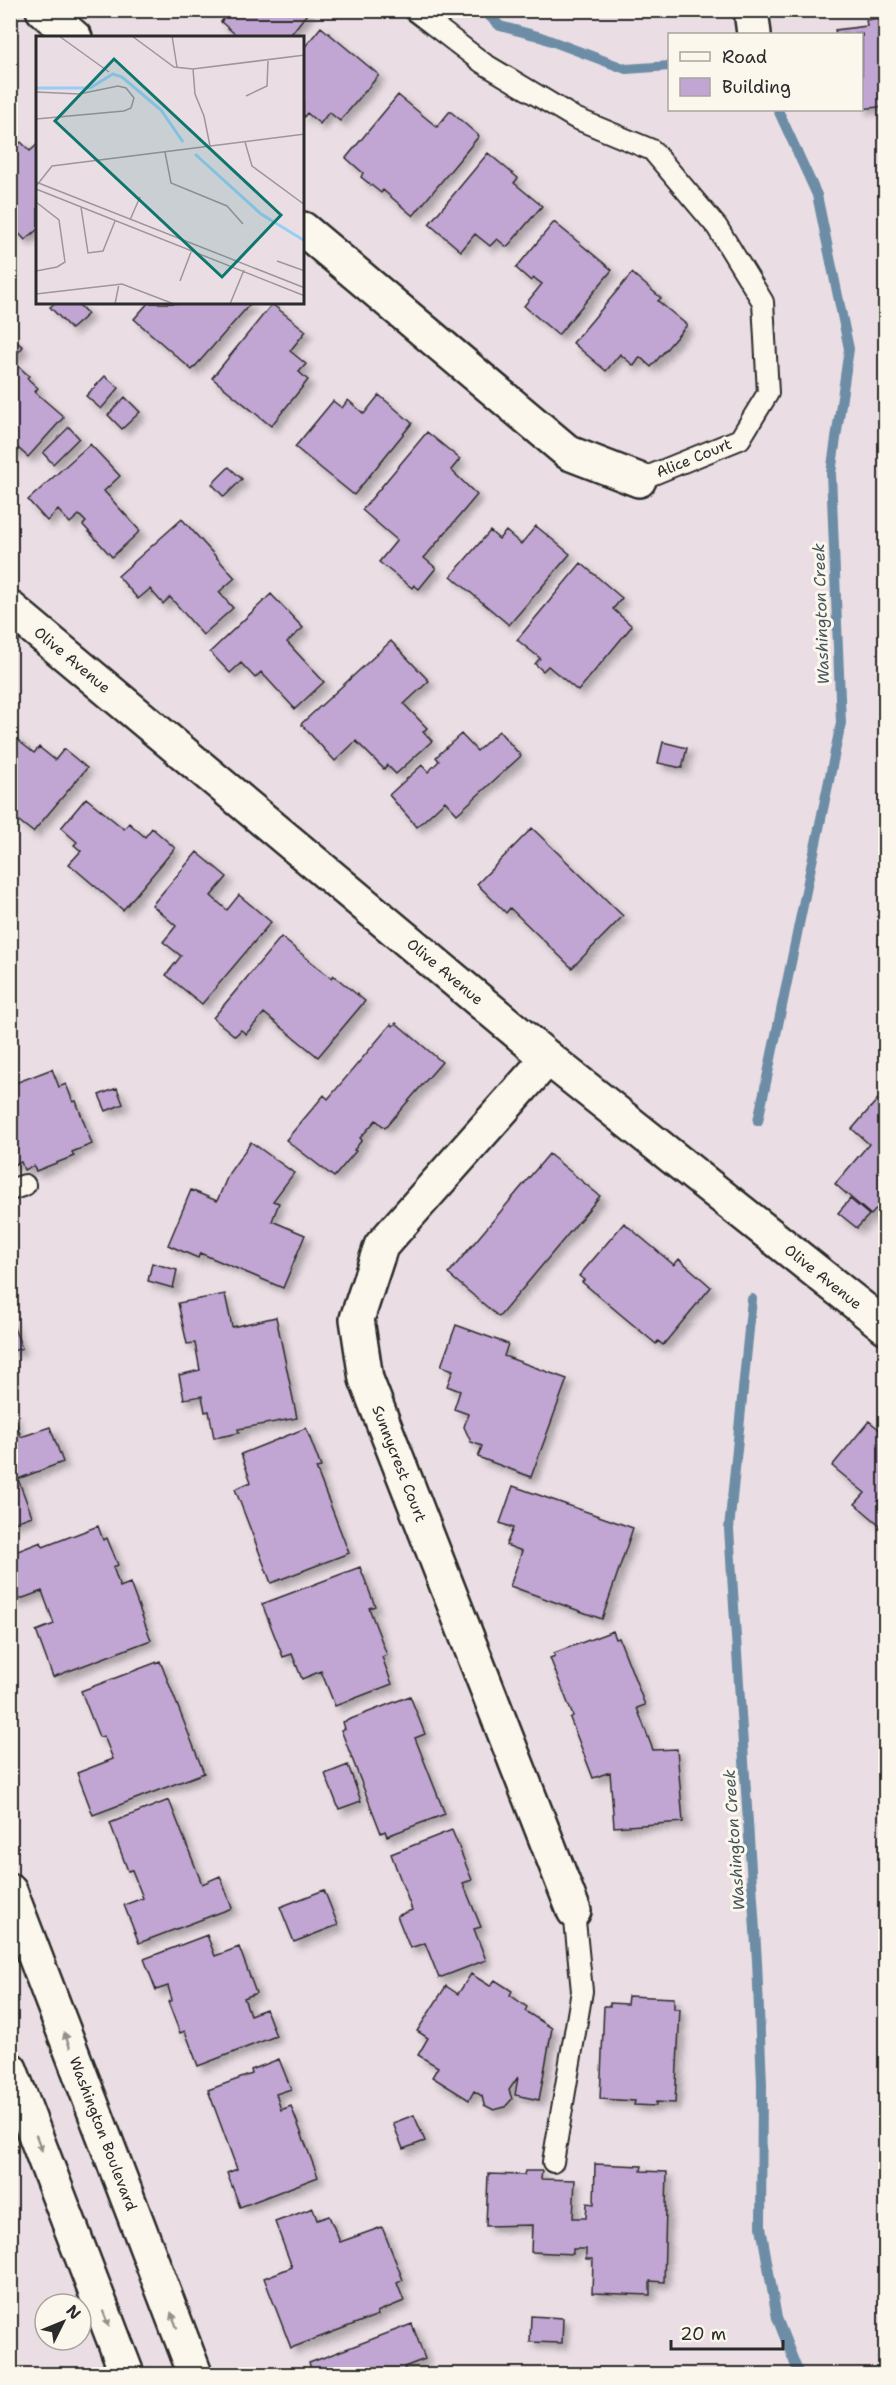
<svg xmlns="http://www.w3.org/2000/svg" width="896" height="2385" viewBox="0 0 896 2385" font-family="'Shantell Sans',sans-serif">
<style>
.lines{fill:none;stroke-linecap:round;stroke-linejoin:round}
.stream{stroke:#6c8da5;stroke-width:10}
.building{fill:#c1a5d2;stroke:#2b2b2b;stroke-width:1.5;filter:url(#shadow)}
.service-casing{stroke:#2b2b2b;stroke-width:24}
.minor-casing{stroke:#2b2b2b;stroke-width:38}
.secondary-casing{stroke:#2b2b2b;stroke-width:38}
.service{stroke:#fbf7ec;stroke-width:20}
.minor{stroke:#fbf7ec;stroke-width:33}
.secondary{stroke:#fbf7ec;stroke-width:33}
.oneway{fill:#93918c}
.labels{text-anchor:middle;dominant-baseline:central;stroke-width:6;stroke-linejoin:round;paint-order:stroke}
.street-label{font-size:15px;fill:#2b2b2b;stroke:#fbf7ec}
.water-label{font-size:16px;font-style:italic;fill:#46545e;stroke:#fbf7ec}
.inset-river{fill:none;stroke:#98cef6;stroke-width:3}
.inset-road{fill:none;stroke:#9e969a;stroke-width:1.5}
.view{fill:#0f766e;fill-opacity:0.15;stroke:#0f766e;stroke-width:3}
.inset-edge{fill:none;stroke:#2b2b2b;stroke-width:3}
</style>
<defs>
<filter id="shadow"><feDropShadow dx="5.5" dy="5.5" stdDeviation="3" flood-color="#0004"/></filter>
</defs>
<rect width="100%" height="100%" fill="#eadee4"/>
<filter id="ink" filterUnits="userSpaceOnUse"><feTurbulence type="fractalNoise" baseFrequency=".0167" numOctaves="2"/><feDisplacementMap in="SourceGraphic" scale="12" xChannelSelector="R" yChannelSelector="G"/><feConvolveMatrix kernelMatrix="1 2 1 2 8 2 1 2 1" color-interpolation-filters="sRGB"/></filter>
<g filter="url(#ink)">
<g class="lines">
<path class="stream" d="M483 10 500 26 538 36 626 69 670 66
M758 1121 841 723 831 473 849 349 817 195 778 110
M752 1299 729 1529 757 1961 762 2084 761 2227 777 2318 799 2374"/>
</g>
<path class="building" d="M224 10H310L288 38H232L235 34 221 22 228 13Z
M886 17V106L862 109V34H836L835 30 867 26 866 20Z
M321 27 379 75 340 121 329 112 320 124 307 113 303 118V49Z
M398 95 437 127 450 111 479 136 413 216 383 190 381 193 361 177 363 173 346 158Z
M21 142 30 151 38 144V229L25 240 10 224V152Z
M488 153 518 178 514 183 542 206 507 247 497 239 490 246 475 234 461 251 429 224Z
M554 222 612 270 558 335 524 306 542 284 534 278 531 281 516 268Z
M632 273 661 298 658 301 687 325 651 367 640 357 634 366 620 354 606 371 573 343Z
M55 303H77L88 314 71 329 50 307Z
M148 303H251L192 370 134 319Z
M272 304 306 331 290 351 306 364 299 372 308 380 271 426 212 378Z
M10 336 23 347 10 361Z
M10 364 15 368 17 365 29 376 27 378 38 388 35 392 64 417 28 457 18 448 10 454Z
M105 376 119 388 101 409 86 396Z
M379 395 412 423 354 495 295 447 333 401 342 408 348 400 364 414Z
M125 397 140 412 122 429 108 415Z
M69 427 79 438 53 464 43 453Z
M427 432 460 459 451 470 477 495 424 558 436 568 419 589 414 585 412 588 379 562 397 540 362 510Z
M90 444 120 476 104 491 140 531 112 557 83 525 86 522 79 515 70 523 58 510 47 521 28 500Z
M229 467 242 479 224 497 212 484Z
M182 519 235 578 219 592 233 608 203 635 170 597 163 604 150 589 138 599 118 576Z
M536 526 570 554 509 625 451 576 490 531 499 539 506 531 521 544Z
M581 563 622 598 613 609 632 626 578 691 548 666 543 671 535 664 540 658 517 640Z
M271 594 303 628 287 642 324 682 295 709 261 672 255 678 241 663 230 673 210 652Z
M391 641 429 681 404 704 427 728 423 732 432 741 396 774 387 765 384 769 356 741 335 761 301 724Z
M499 731 521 756 457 814 445 801 417 827 389 795 422 765 428 772 439 761 436 757 461 734 477 751Z
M10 734 34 753 39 747 55 760 64 749 87 768 33 832 10 814Z
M663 742 687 748 682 768 658 763Z
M86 798 124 829 129 823 145 837 152 828 175 848 123 910 69 864 81 851 74 845 77 842 61 828Z
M532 828 623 916 572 968 510 908 506 913 477 884Z
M197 852 227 877 211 896 227 910 239 895 271 922 202 1004 166 975 181 956 163 942 176 926 152 905Z
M281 937 331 978 333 975 365 1001 318 1057 264 1013 246 1034 241 1030 235 1036 213 1018Z
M396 1023 442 1062 385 1128 376 1120 360 1138 362 1140 354 1150 356 1151 334 1177 286 1140 324 1095 328 1099 391 1024 393 1026Z
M52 1069 59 1087 66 1084 73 1102 76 1101 92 1144 72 1152 74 1156 36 1171 34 1166 24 1170 21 1162 10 1166V1085Z
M117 1088 123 1104 106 1111 99 1095Z
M884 1092 886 1198 871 1215 835 1184 869 1144 852 1129Z
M251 1142 294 1173 273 1201 279 1203 272 1221 305 1235 283 1288 200 1253 198 1258 168 1245 191 1190 217 1201 229 1173Z
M549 1154 600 1196 499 1317 448 1274Z
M850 1199 869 1215 857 1228 838 1213Z
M624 1223 674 1265 679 1259 711 1287 663 1345 658 1341 656 1344 582 1282 584 1280 579 1276Z
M152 1263 177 1270 173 1288 148 1281Z
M225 1294 232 1327 276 1317 297 1418 238 1429 239 1433 214 1438 209 1411 205 1412 202 1396 184 1399 179 1375 200 1370 195 1343 187 1344 178 1303Z
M10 1318 22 1348 10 1352Z
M456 1325 508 1344 504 1356 567 1379 531 1477 478 1457 482 1446 471 1442 464 1427 468 1414 454 1409 460 1391 447 1386 453 1370 441 1366Z
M12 1410 21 1437 50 1427 63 1462 18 1479 32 1516 10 1524Z
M869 1421 886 1435V1521L881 1526 855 1504 865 1493 832 1466Z
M306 1428 321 1467 316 1468 349 1553 271 1583 235 1489 251 1482 241 1454Z
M513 1486 633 1528 602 1619 510 1586 522 1551 506 1545 513 1528 500 1523Z
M98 1526 103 1540 107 1538 118 1565 113 1567 120 1587 130 1583 151 1640 53 1677 36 1631 54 1624 42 1591 15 1601 10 1591V1554L41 1542 43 1547Z
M360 1567 375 1606 369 1608 387 1655 382 1657 392 1684 335 1706 321 1671 302 1679 292 1654 283 1657 262 1604Z
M613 1631 616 1639 619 1638 645 1705 637 1708 653 1750 677 1749 683 1822 614 1827 610 1772 593 1778 570 1718 573 1716 550 1658 555 1656 554 1653Z
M160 1661 204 1773 93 1815 77 1773 113 1759 104 1736 99 1737 81 1691Z
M410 1696 425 1734 415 1738 445 1814 387 1836 385 1831 381 1833 341 1730 345 1729 343 1722Z
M348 1765 361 1801 339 1809 325 1774Z
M169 1800 202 1884 220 1876 232 1908 139 1943 124 1905 143 1898 132 1870 128 1871 110 1823Z
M452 1830 472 1880 463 1883 481 1927 474 1929 486 1960 439 1978 425 1943 410 1948 397 1916 412 1910 391 1854Z
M324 1890 338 1925 294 1942 280 1907Z
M207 1935 215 1956 239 1947 256 1993 244 1998 250 2015 266 2009 276 2036 198 2066 185 2031 180 2033 168 2002 172 2000 168 1986 156 1990 144 1959Z
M471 1974 490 1986 495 1980 512 1991 510 1995 527 2007 525 2011 552 2028 539 2100 515 2095 518 2077 509 2090 512 2099 505 2107 494 2110 484 2105 482 2096 474 2091 469 2100 432 2077 438 2067 418 2055 428 2038 417 2031 446 1986 458 1994Z
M628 1996 674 1998V2009H680L675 2103 656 2102V2106L634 2105 635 2101 600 2099 604 2006H610V2003L627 2004Z
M279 2059 291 2089 276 2094 281 2110 291 2106 318 2177 240 2207 227 2173 237 2169 208 2090 252 2074 251 2070Z
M414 2115 425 2141 403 2149 393 2123Z
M595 2164 642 2166 641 2171 667 2172 664 2282 650 2281V2295L592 2293 593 2259H586V2249H573V2254L531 2252 532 2225 486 2226 488 2174 524 2175 525 2171H542L541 2179 575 2180 573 2218H586L587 2203 594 2204Z
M313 2208 317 2220 329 2216 340 2242 382 2227 403 2280 397 2283 404 2301 377 2312 378 2315 291 2348 264 2278 292 2267 275 2222Z
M531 2316 563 2318 562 2343 530 2342Z
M412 2324 425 2359 404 2367 407 2374H313L309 2363Z"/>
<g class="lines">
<g class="service-casing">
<path id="service" d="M414 10 483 63 575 118 652 150 717 227 763 302 768 393 740 439 639 480
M10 1190 25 1185
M553 2162 582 1991 574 1911"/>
</g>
<g class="minor-casing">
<g id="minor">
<path d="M43 10 75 38"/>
<path d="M751 10 754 34"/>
<path d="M303 229 569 453 639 480"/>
<path id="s1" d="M10 608 548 1058 886 1327"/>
<path id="s2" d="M548 1058 381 1246 357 1319 366 1379 574 1911"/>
</g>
</g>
<g class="secondary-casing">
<g id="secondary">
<path id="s3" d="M10 1891 195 2374"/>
<path d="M10 2069 127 2374"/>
</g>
</g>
<use href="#service" class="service"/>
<use href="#minor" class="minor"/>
<use href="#secondary" class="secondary"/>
</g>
<defs><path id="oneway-solid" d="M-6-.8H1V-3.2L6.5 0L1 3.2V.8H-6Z" transform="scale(1.5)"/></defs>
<g class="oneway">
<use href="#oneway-solid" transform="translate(67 2040) rotate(-111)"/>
<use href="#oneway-solid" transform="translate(39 2143) rotate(69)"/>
<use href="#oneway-solid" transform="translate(106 2319) rotate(69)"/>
<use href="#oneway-solid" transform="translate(174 2320) rotate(-111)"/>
</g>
</g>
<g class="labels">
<g class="street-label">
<text transform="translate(694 458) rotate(-22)">Alice Court</text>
<text stroke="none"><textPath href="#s1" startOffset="81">Olive Avenue</textPath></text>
<text stroke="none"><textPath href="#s1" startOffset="567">Olive Avenue</textPath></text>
<text stroke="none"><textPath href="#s1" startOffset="1053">Olive Avenue</textPath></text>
<text stroke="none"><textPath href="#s2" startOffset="480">Sunnycrest Court</textPath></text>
<text stroke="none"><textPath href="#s3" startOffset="260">Washington Boulevard</textPath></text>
</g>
<g class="water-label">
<text transform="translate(821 614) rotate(-92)">Washington Creek</text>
<text transform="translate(734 1840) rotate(-94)">Washington Creek</text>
</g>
</g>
<g transform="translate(36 36)">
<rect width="268" height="268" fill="#eadee4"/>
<path class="inset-river" d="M0 52H54L77 38 86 41 125 74 147 106M159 118 225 178 269 205"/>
<path class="inset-road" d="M23 0 73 36M96 0 138 31 157 33 269 19M136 0 141 31M157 33 159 58 168 80 174 110M0 56 43 58 82 50 90 52 98 62 95 72 88 75 0 83M210 60 231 50 232 25M209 106 216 130 269 169M129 116 135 147 191 170 207 188M0 146 269 252M1 149 16 130 269 98M0 153 269 260M0 166 23 184 29 226 21 231 0 235M45 171 52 217 67 215 79 185M94 184 104 161M241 225 269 235M144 245 155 216M0 258 86 248 138 268M79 268 83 248M194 268 208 234"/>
<path class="view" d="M78 23 245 179 186 241 19 85Z"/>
<rect width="268" height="268" class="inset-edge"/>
</g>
<rect width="896" height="2385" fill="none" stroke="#fbf7ec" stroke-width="36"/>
<rect x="18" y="18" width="860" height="2349" fill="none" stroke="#2b2b2b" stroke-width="2" filter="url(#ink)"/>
<rect x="668" y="33" width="195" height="78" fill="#fbf7ec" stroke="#a8a59f" stroke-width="1.5"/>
<rect x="680" y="52" width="30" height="9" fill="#fbf7ec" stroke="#a8a59f" stroke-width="1.5"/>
<text x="722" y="63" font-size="18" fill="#2b2b2b">Road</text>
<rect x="680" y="78" width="30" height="18" fill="#c1a5d2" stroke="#a8a59f" stroke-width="1.5"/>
<text x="722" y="93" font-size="18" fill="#2b2b2b">Building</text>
<g transform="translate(63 2322) rotate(47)"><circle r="28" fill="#fbf7ec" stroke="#a8a59f" stroke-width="1.5"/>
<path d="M0-4.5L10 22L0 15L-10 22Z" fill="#2b2b2b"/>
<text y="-9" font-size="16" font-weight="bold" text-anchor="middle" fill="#2b2b2b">N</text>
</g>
<path d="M671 2340v9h112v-9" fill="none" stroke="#2b2b2b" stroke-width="3"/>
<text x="680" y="2340" font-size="18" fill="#2b2b2b" stroke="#fbf7ec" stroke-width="4.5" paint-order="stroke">20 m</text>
</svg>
